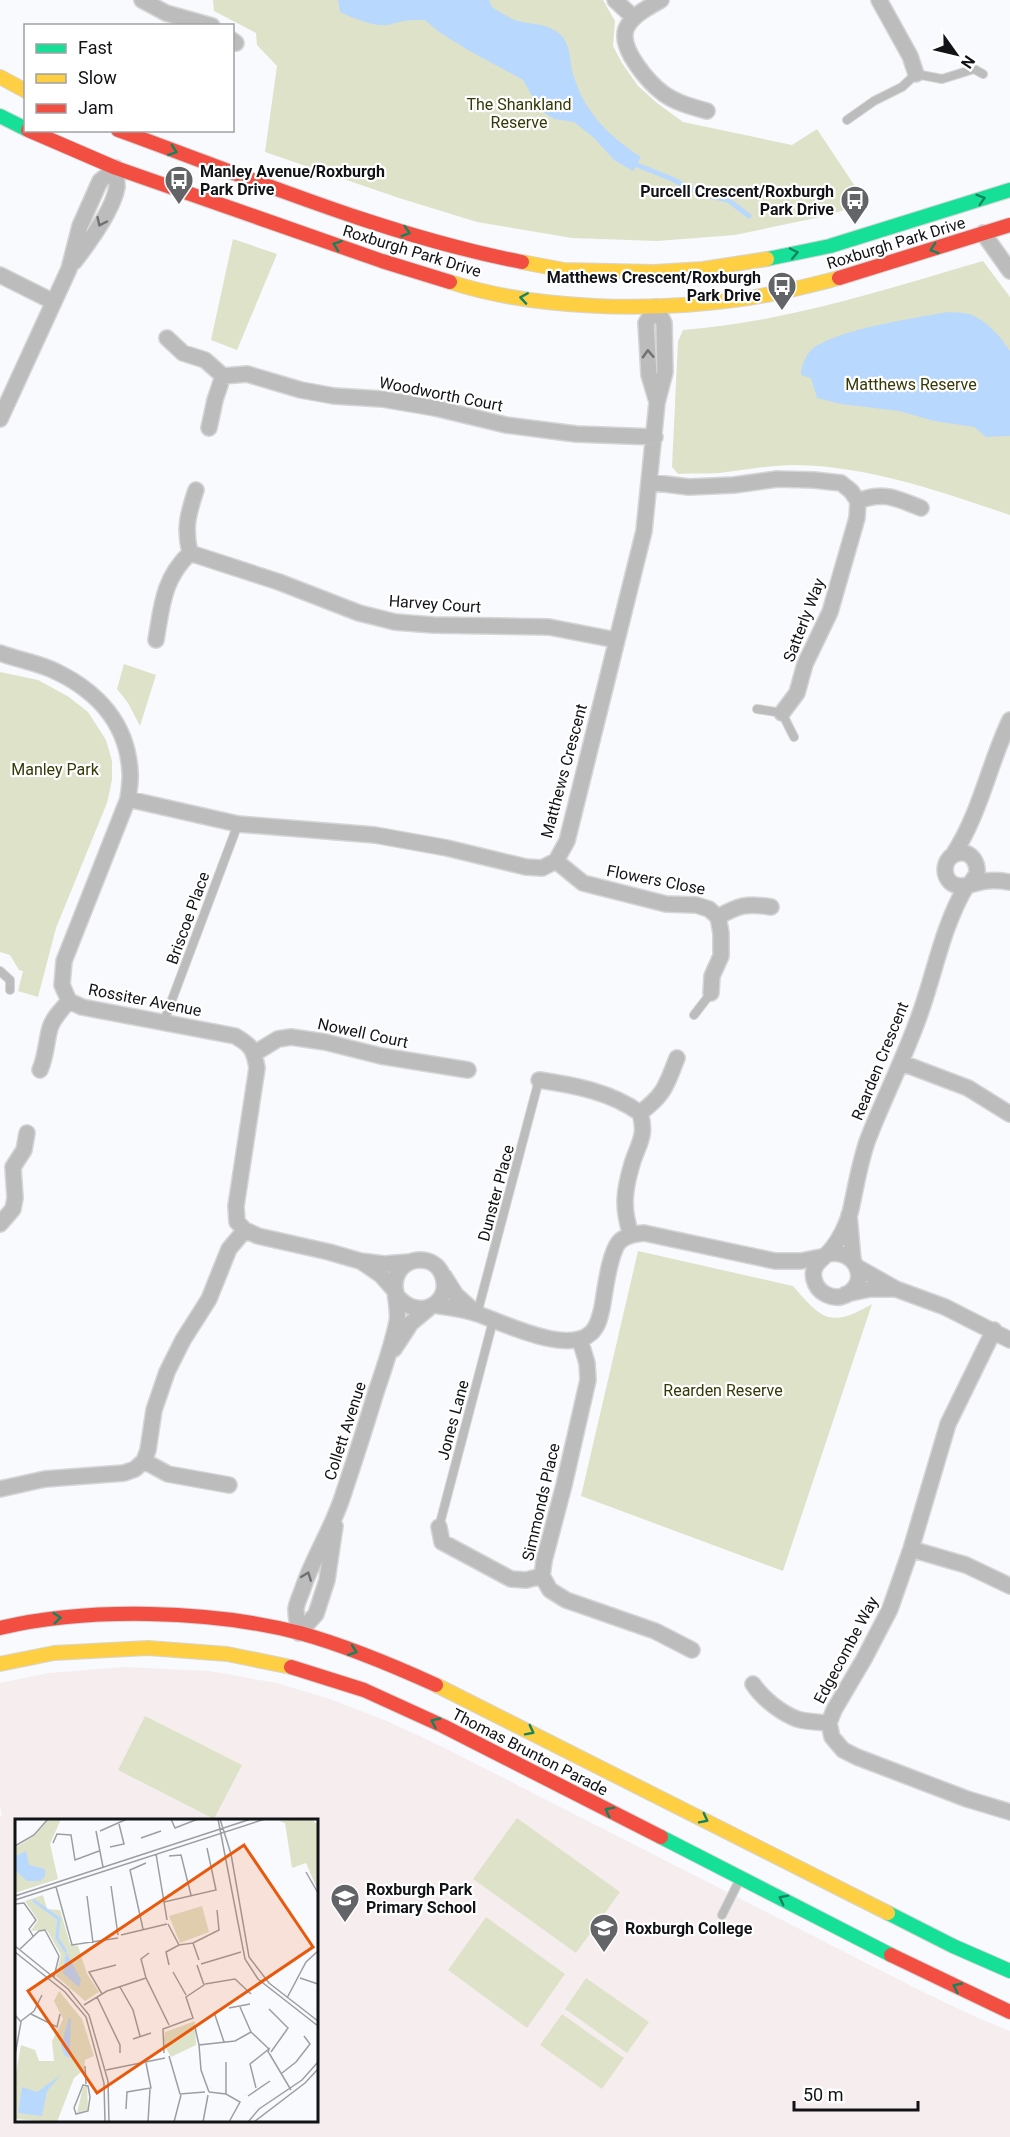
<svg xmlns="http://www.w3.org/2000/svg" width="1010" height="2137" viewBox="0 0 1010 2137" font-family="Roboto,sans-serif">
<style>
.education{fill:#f6eeee;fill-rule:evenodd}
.green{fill:#dee2c9}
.water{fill:#b9d8fe}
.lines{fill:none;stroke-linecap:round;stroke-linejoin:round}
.stream{stroke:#b9d8fe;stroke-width:5}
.lane-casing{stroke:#d5d5d7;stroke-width:10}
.street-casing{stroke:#d5d5d7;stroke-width:18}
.fast-casing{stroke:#d5d5d7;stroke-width:16}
.slow-casing{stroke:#d5d5d7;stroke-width:16}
.jam-casing{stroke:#d5d5d7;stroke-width:16}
.lane{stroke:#bdbcbc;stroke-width:8}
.street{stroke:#bdbcbc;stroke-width:15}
.fast{stroke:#16e098;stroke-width:14}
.slow{stroke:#ffcf43;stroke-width:14}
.jam{stroke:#f24e42;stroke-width:14}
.oneway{stroke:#14845e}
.oneway2{stroke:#707072}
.labels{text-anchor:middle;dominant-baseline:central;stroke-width:4.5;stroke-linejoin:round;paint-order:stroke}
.park-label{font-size:16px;fill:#343905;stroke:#fff}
.poi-label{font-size:16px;font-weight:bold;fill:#121317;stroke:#fff;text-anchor:start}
.street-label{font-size:16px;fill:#121317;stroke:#fff}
.inset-river{fill:none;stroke:#b9d8fe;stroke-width:3}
.inset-road{fill:none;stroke:#9d9ea1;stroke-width:1.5}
.view{fill:#e8590c;fill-opacity:0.15;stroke:#e8590c;stroke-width:3}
.inset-edge{fill:none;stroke:#121317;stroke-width:3}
</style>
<rect width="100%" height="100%" fill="#f9fafd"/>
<path class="education" d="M124 1667 210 1671 277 1683 330 1699 387 1721 443 1747 923 1992 976 2017 1010 2031V2137H0V1817L2 1815 0 1806V1683L48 1673ZM16 1820H316V2120H16Z"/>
<path class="green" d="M213 0H603L615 21 613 46 622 63 638 86 657 103 683 122 792 145 817 129 866 203 825 216 735 235 657 241 572 238 477 222 399 198 265 152 277 66 257 45 256 33 214 11Z
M233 239 277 254 237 350 211 340Z
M983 261 1010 297V515C942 492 869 466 796 465 770 465 745 470 719 473 705 474 691 473 678 474L672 467 678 341 683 330C786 322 884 290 983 261Z
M124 664 156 675 140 726 128 703 117 689Z
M0 672 38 680 69 697 88 712 106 740 112 761V780L107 803 56 928 38 997 18 991 23 971 19 970 10 955 0 952Z
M638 1251 793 1286C822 1320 831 1328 872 1304L783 1571 581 1496Z
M145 1716 242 1765 214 1819 118 1770Z
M517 1818 620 1892 576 1953 473 1879Z
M486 1917 565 1974 527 2028 448 1970Z
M586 1978 649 2022 627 2053 565 2009Z
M562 2014 624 2058 602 2089 540 2045Z"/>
<path class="water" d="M338 0H489L492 7C498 11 505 15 512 19 526 25 547 22 560 34 572 46 569 62 574 77 585 113 610 137 641 157L633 171 614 160 593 137 574 122 554 119 540 110 523 80 468 50 439 32 425 20C412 20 404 20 392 24 378 29 353 18 340 12Z
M948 312C955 313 965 312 972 315 988 322 1001 337 1010 351V436L986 437 974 427 934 421 899 411 841 404 817 398 811 378 801 375C801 365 807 350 818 345 851 327 910 319 948 312Z"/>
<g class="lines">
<path class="stream" d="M637 165 672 179 700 194 728 200 749 216"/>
<g class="lane-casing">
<path id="lane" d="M847 120 874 101 902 87 916 74 942 79 974 69 983 74
M757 709 782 713 794 737
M0 971 10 980V990
M694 1015 711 993
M164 1021 238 824
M477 1314 539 1080
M439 1527 493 1321
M722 1915 740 1879"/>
</g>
<g class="street-casing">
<path id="street" d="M142 0 166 13 212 26
M615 0 634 18
M661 0C649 7 632 15 626 29 619 49 649 83 664 94 677 103 692 107 707 111
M879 0 910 56 916 74
M232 40 236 43
M983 233 1010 271
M74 262C88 244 113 210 117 187 117 181 116 174 116 168
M0 275 54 302
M656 307 646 323 649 375 657 402
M167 338 183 353 205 360 223 376 247 374 301 390 334 396 382 399 435 408 506 425 576 434 655 437
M0 419 69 269 80 226 100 181 116 168
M209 428 215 400 223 376
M649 482 689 487 734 485 777 479 814 480 841 483 851 491 858 501 857 518 830 612 805 664 797 693 782 713
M858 501C884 491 896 498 921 508
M190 553 279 582 359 613 395 622 433 625 549 627 616 640
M190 553C184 528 188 514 196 490
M156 640C162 605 163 579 190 553
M0 653C18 660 40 663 57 672 98 692 127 724 130 771 131 780 129 790 128 799L64 961 62 985 69 1001 82 1007 235 1036C251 1045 254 1049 257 1068L236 1206 237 1222 245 1230 258 1236 329 1252 360 1261 384 1264 409 1262
M128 799 238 824 375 835 447 848 526 867 542 868 556 861 567 841 644 531 657 403 665 372 664 323 656 307
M953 855C980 814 989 764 1010 720
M556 861 583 883 666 904 696 905 709 909 718 917 721 933V956L712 976 711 993
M970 884 977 874C978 863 972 851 959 853 941 856 940 883 959 886 967 887 977 882 986 881 994 880 1003 881 1010 882
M718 917C739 905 747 903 771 907
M255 1053 278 1039 291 1037 325 1042 381 1056 468 1070
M902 1063 968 1088 1010 1114
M40 1070C46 1056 46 1043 50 1028 53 1018 62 1009 69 1001
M539 1080C574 1085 611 1092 640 1113 647 1136 638 1144 632 1164 624 1191 622 1208 631 1235
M640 1113C665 1094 666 1086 677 1058
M849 1215 853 1260
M0 1224 13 1209 15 1198 13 1167 24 1150 27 1133
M828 1254C856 1248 871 1282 846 1295 833 1301 817 1293 814 1279 811 1266 820 1261 828 1253 838 1243 848 1223 851 1209 856 1186 860 1161 868 1139 885 1095 907 1053 922 1008 936 967 944 923 967 885
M362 1262 381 1275 396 1292
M857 1267 896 1289 945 1307 1010 1340
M444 1276 456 1295 475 1312
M846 1294 870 1289H893
M433 1305C448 1307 464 1309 478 1314 503 1323 568 1355 591 1333 598 1327 600 1317 602 1308 605 1292 609 1254 619 1242 626 1235 635 1234 644 1233L775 1261H801L821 1257
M994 1330 948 1424 911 1549 890 1609 864 1659 834 1710 829 1723 832 1737 843 1750 857 1757 967 1799 1010 1812
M580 1340 587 1363 588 1380 564 1485 544 1561 542 1576 550 1590 566 1600 655 1631 692 1650
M394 1349 411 1323 429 1308
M144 1461 168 1474 229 1485
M0 1489 45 1479 124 1473 135 1469 144 1461 148 1450 154 1410 167 1372 183 1340 209 1299 229 1249 245 1230
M439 1527 442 1542 511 1579 526 1580 542 1576
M911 1549 966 1565 1010 1586
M299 1633C298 1625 296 1617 296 1610 296 1603 301 1595 303 1588 314 1555 334 1526 344 1492 355 1459 366 1425 376 1392 384 1369 392 1346 397 1322 400 1306 390 1286 398 1273 407 1256 434 1255 442 1274 454 1302 419 1323 397 1296
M299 1633 316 1614 327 1580 335 1526
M753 1684C762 1698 781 1713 797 1719 807 1722 818 1722 829 1723"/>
</g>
<g class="fast-casing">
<path id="fast" d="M0 116 26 129
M767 259 830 246 1010 190
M661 1837 891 1955
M888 1913 953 1946 1010 1971"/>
</g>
<g class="slow-casing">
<path id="slow" d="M0 77 26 91
M522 262 564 270 654 272 703 269 767 259
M450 282C537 310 650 312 741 299 774 295 807 286 839 278
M0 1664 54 1653 148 1648 227 1654 291 1667
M436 1685 888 1913"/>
</g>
<g class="jam-casing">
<path id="jam" d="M28 130 116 168 382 261 450 282
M118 130C251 178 383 235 522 262
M839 278 1010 225
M0 1628C89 1607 211 1610 300 1633 347 1646 392 1665 436 1685
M291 1667 364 1690 443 1726 661 1837
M891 1955 1010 2012"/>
</g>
<use href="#lane" class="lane"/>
<use href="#street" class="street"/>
<use href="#fast" class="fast"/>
<use href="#slow" class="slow"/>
<use href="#jam" class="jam"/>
</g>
<defs><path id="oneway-chevron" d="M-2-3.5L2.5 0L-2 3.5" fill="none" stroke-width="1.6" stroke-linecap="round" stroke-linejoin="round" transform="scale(1.5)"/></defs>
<g class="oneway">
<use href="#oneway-chevron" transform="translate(173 151) rotate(19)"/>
<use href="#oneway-chevron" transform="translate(981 199) rotate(-17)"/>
<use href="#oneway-chevron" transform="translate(406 232) rotate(17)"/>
<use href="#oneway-chevron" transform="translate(337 245) rotate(-161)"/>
<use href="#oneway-chevron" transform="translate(934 249) rotate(162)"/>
<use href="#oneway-chevron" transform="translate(794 253) rotate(-12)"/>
<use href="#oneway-chevron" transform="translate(524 298) rotate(-171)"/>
<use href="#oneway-chevron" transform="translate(57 1618) rotate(-5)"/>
<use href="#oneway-chevron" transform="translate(353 1651) rotate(19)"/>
<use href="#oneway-chevron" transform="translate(435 1722) rotate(-155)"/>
<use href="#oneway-chevron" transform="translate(530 1731) rotate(27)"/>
<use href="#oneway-chevron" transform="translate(609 1811) rotate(-153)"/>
<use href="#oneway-chevron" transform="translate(704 1819) rotate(27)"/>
<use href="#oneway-chevron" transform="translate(783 1899) rotate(-153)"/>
<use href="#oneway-chevron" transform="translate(957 1987) rotate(-155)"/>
</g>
<g class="oneway2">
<use href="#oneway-chevron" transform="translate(101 222) rotate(115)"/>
<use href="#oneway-chevron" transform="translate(648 354) rotate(-92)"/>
<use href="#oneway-chevron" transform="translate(307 1576) rotate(-69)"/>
</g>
<defs>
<g id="bus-pin" transform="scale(1.5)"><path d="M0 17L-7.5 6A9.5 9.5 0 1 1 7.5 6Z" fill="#636468" stroke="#fff"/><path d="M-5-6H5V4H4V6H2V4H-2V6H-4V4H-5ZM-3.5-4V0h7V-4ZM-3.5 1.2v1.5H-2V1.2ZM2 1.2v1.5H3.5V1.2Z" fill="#fff"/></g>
<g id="school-pin" transform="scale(1.5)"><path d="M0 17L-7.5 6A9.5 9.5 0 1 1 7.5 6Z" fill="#636468" stroke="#fff"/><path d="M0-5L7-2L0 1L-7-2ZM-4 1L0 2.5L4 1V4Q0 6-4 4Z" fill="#fff"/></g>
</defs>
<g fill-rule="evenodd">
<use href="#bus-pin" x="179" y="180"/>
<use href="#bus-pin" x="855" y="200"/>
<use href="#bus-pin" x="782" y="286"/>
<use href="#school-pin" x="345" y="1898"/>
<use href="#school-pin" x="604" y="1928"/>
</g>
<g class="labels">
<g class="park-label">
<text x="519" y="104">The Shankland<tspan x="519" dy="18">Reserve</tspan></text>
<text x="911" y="384">Matthews Reserve</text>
<text x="55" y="769">Manley Park</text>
<text x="723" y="1390">Rearden Reserve</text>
</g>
<g class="poi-label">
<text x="200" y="171">Manley Avenue/Roxburgh<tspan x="200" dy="18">Park Drive</tspan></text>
<text x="834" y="191" text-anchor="end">Purcell Crescent/Roxburgh<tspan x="834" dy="18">Park Drive</tspan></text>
<text x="761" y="277" text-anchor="end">Matthews Crescent/Roxburgh<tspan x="761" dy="18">Park Drive</tspan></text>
<text x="366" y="1889">Roxburgh Park<tspan x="366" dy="18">Primary School</tspan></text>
<text x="625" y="1928">Roxburgh College</text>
</g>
<g class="street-label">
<text transform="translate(896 243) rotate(-17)">Roxburgh Park Drive</text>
<text transform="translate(412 251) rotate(17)">Roxburgh Park Drive</text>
<text transform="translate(441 394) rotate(11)">Woodworth Court</text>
<text transform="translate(435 604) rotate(4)">Harvey Court</text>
<text transform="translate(804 620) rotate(-69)">Satterly Way</text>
<text transform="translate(564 771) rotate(-75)">Matthews Crescent</text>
<text transform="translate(656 880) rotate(11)">Flowers Close</text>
<text transform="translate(188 918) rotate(-70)">Briscoe Place</text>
<text transform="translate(145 1000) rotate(11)">Rossiter Avenue</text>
<text transform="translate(363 1033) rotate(12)">Nowell Court</text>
<text transform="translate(880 1061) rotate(-68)">Rearden Crescent</text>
<text transform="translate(496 1193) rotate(-75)">Dunster Place</text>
<text transform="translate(453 1420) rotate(-75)">Jones Lane</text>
<text transform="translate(345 1431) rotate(-72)">Collett Avenue</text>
<text transform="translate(541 1502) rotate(-77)">Simmonds Place</text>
<text transform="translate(846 1650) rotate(-62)">Edgecombe Way</text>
<text transform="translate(530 1752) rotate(27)">Thomas Brunton Parade</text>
</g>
</g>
<g transform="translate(15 1819)">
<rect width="303" height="303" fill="#f9fafd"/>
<path d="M34 0H46L35 25 43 60 0 74V29L19 17ZM296 0 303 6V72L291 44 277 49 270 4 264 2ZM28 76 32 90 45 91 55 125 63 127 72 155 84 173 70 182 41 157 46 136 32 111 16 112 23 101 10 82ZM187 87 194 113 165 124 154 97ZM44 172 67 200 79 237 70 241 69 251 59 259 42 303 0 300V260L6 226 20 231 24 242H39L37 222 48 200 39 182ZM180 202 181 226 156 238 148 224 150 213ZM72 267 73 291 62 294 68 268Z" fill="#dee2c9"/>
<path d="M11 32 14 46 30 50V57L25 62H12L0 51 1 37ZM51 133 66 161 64 168 48 154ZM54 198 56 201 55 229 59 240 50 237 46 227ZM46 256 32 272 27 297 3 294 7 268 22 273Z" fill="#b9d8fe"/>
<path class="inset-river" d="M18 81 44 100 42 119 51 133"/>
<path class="inset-road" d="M156 0 160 9 183 0M203 0 230 140 243 160 303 207M205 0 216 35 234 138 254 164 303 202M81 12 88 48M85 12 112 0M126 19 146 12M38 24 42 15 56 16 60 41 84 32M0 27 19 16 33 0M95 28 109 25 104 5M141 35 152 101M154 37 166 36 176 76M291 53 303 74M96 67 103 116M41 68 57 126 103 119M0 77 236 0M72 77 78 124M0 81 250 0M149 83 201 71 192 29M0 85 9 84 21 101 14 110 18 117M153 105 164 126 178 124 184 141M128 110 115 51 131 44M106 116 152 105M178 124 204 111 202 91M0 127 53 170 74 196 93 262 94 303M4 131 24 112 30 111 44 137 39 158M0 133 50 173 71 198 89 264 90 303M186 145 226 133M154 146 151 133 164 126M158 153 171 176M131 159 126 140 134 134M285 159 303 165M190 165 220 160 236 175M105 168 118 191 125 217M87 175 74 153 101 146M82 178 105 226V234M272 179 291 143 303 132M69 186 92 172 131 159 154 206M225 188 236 213M214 189 235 185M254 190 273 209 256 233M199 193 209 223M16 195 42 208 45 195M0 196 6 203 0 236M6 202 19 192 27 176M180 208 184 226M118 220 136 214M149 234 148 210 178 199 171 178 189 166 182 146M254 234 276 271M154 237 165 275 190 273M70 247 71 265M91 251 150 239M267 254 281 243 295 225 289 217M68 266 73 267 75 278 73 292 61 295 59 289ZM241 269 235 245 254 230 253 234M194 273 186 251 184 226 220 222 236 213 254 230M194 273 211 275 225 283 214 303M211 275V243M233 277 255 262M111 290 112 273 136 269 131 244M133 303 135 270M159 303 166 276M188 303 193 276M233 303 244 290 287 261 303 243M239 303 290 264 303 250"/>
<path class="view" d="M229 26 298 128 82 274 13 172Z"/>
<rect width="303" height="303" class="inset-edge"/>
</g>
<rect x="24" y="24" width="210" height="108" fill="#ffffff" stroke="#a0a1a2" stroke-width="1.5"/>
<rect x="36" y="44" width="30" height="9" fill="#16e098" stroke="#a0a1a2" stroke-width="1.5"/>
<text x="78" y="54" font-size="18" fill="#121317">Fast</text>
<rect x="36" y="74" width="30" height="9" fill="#ffcf43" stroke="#a0a1a2" stroke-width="1.5"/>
<text x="78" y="84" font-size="18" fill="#121317">Slow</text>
<rect x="36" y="104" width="30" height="9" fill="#f24e42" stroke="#a0a1a2" stroke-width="1.5"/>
<text x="78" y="114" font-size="18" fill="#121317">Jam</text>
<g transform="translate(956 54) rotate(124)" stroke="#ffffff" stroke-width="4.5" paint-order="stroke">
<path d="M0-4.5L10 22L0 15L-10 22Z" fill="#121317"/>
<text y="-9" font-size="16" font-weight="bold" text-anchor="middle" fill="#121317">N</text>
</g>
<path d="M794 2101v9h124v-9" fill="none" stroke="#121317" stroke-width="3"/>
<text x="803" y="2101" font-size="18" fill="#121317" stroke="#ffffff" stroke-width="4.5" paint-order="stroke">50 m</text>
</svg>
